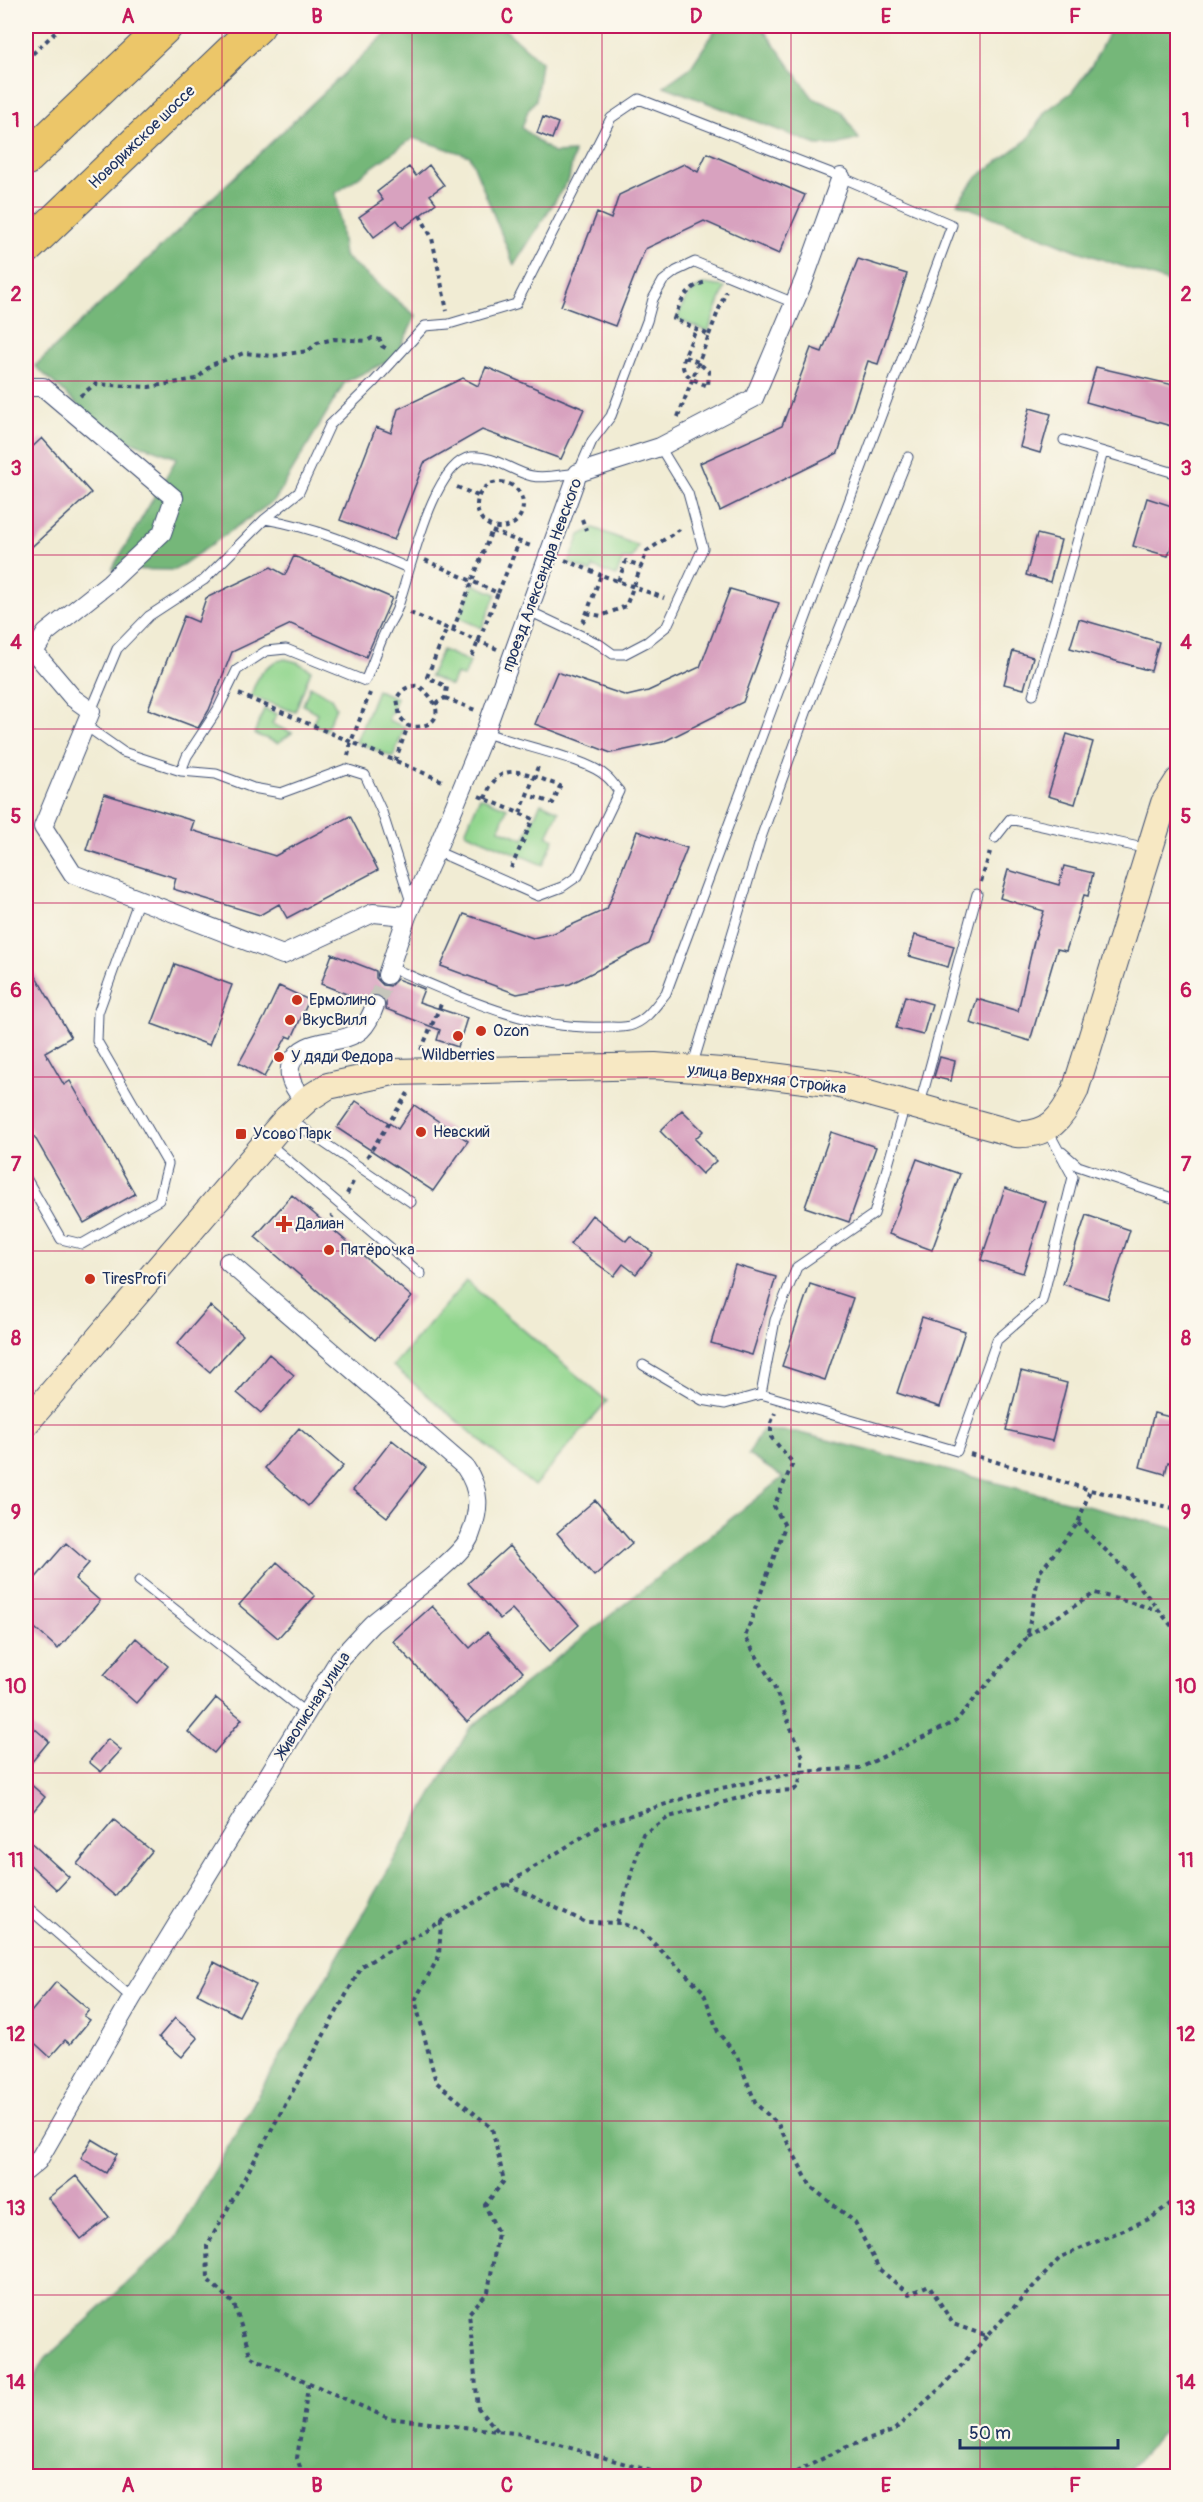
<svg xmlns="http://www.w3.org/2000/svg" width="1203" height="2502" viewBox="0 0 1203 2502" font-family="Pangolin,sans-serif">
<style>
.green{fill:#92d68e;stroke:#568276;stroke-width:1.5}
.forest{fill:#75b779;stroke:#48736c;stroke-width:1.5}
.building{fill:#d8a2bf}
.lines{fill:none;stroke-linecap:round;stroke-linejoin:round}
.street-tunnel{stroke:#c6c6bc;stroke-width:18;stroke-dasharray:18 9;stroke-linecap:butt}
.lane-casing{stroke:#3b4b70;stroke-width:11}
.street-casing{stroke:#3b4b70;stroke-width:20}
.secondary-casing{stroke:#3b4b70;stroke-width:28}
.highway-casing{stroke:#3b4b70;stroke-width:35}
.path{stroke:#3b4b70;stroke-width:4;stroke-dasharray:4.5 4.5;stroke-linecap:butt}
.lane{stroke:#fff;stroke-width:9}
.street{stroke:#fff;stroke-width:18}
.secondary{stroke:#f7e8c3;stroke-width:26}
.highway{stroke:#ecc669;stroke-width:33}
.grid{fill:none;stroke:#c2185b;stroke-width:1.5;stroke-opacity:0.55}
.poi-dot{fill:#c8321e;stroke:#fbf7ec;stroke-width:2}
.labels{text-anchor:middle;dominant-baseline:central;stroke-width:4.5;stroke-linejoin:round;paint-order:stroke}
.street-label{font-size:16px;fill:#1b2f5e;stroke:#fbf7ec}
.poi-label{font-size:16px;fill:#1b2f5e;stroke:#fbf7ec;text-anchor:start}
.neatline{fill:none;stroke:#c2185b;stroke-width:2}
.grid-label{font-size:20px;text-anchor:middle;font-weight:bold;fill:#c2185b}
</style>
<rect width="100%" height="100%" fill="#fbf7ec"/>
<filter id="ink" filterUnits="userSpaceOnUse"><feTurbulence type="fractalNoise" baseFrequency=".0167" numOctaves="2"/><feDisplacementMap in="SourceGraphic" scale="12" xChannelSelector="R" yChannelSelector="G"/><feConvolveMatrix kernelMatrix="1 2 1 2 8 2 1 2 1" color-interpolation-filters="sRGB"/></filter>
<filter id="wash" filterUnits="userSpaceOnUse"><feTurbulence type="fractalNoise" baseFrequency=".008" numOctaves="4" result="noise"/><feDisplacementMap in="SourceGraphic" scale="24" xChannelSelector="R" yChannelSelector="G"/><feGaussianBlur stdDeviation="1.35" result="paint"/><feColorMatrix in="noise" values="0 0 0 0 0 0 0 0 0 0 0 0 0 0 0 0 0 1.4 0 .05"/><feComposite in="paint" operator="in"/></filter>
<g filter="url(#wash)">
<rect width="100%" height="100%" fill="#f1ecd4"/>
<path class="green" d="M705 284 725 287 708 332 677 319C683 302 688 291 705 284Z
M594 528 638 546 632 559H623L616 576 593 567 591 572 569 563 580 535Z
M473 584 496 594 482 628 459 618Z
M442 650 470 662 464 677 456 674 451 686 430 676Z
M285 659 297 662 311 670 295 712 251 696C256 677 265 663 285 659Z
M310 686 331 698 336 707 326 730 313 724 317 713 303 705Z
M377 690 397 698 388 720 405 727 393 757 356 742Z
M264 709 277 714 272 724 292 733 278 743 254 734Z
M480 797 507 808 499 829 524 839 541 803 559 811 547 836 554 839 543 865 465 832Z
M466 1281 607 1401 534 1486 393 1366Z"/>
<path class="forest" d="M394 26H501L541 62 536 100 528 110 522 128 553 153 574 152 569 179 514 265 470 156 413 138 336 193 344 256 416 316 395 358 345 382 275 500 175 570 112 569 177 458 110 434 35 366Z
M718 26H761L813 98 842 111 859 139 837 145H817L664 86 691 67Z
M1112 26H1177V285L1078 251 957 203 976 178 1028 139 1045 112 1072 92 1092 65Z
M762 1430 796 1432 1177 1529V2416L1124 2476H26V2393L43 2361 175 2239 470 1728 783 1477 748 1455Z"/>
<g id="blocks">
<path class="building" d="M543 117 558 123 552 139 537 133Z
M707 153 805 195 779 254 704 221 645 249 615 326 561 306 597 213 611 219 619 195 684 164 698 172Z
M429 165 444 185 430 195 436 203 403 228 397 220 374 237 359 217 383 200 377 192 409 167 416 176Z
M858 259 907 274 878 364 868 361 838 453 720 511 700 463 782 426 811 348 822 352Z
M486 367 584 409 561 459 482 430 424 463 394 540 340 520 376 427 391 433 398 409 463 378 478 386Z
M1096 367 1178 386V428L1086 402Z
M1030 408 1051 414 1040 453 1020 447Z
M42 438 91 493 26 552V453Z
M1147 498 1178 508V526L1168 556 1133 546Z
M1037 534 1061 540 1050 582 1026 575Z
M294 556 392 598 366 657 291 624 232 652 209 710 198 728 148 709 184 616 198 622 206 598 271 567 285 575Z
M730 589 779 603 743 702 663 742 611 753 535 724 557 672 627 696 648 691 700 667Z
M1079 619 1159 642 1151 671 1070 648Z
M1013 651 1033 657 1024 689 1004 684Z
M1067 734 1093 742 1075 804 1048 796Z
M104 794 194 821 191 830 275 856 350 816 378 870 287 918 279 904 260 915 173 889 176 878 86 850Z
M637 831 687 848 649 944 570 984 517 994 441 966 464 914 533 938 554 933 607 909Z
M1064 866 1093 873 1088 896 1084 895 1066 951 1057 949 1030 1041 970 1023 977 999 1018 1011 1034 941 1044 911 1000 898 1008 870 1059 885Z
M915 935 954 946 948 967 909 956Z
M332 954 376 971V978L383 985 390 986 397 979 424 989 419 1002 467 1018 458 1047 437 1040 440 1030 386 1009V1002L379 995 372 994 364 1001 321 984Z
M26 959 71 1037 45 1052 64 1085 70 1081 135 1194 84 1223 26 1122Z
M175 964 232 985 209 1045 152 1024Z
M279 986 309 1000 292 1038 287 1036 264 1077 239 1063 264 1018Z
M905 996 932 1004 923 1035 896 1028Z
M940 1057 955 1061 951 1081 934 1077Z
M356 1101 398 1129 414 1105 468 1141 433 1191 337 1128Z
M682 1110 703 1131 695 1139 716 1161 702 1174 660 1131Z
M831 1132 876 1147 849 1222 805 1207Z
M917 1159 960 1174 932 1250 889 1234Z
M1005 1188 1046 1202 1023 1273 981 1260Z
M292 1195 412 1297 375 1340 255 1237Z
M592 1215 626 1241 630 1236 653 1253 636 1274 623 1264 614 1276 570 1244Z
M1086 1215 1130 1230 1108 1299 1063 1284Z
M735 1265 776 1277 752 1355 711 1343Z
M810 1284 853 1298 825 1380 782 1366Z
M210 1306 243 1335 210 1372 177 1344Z
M922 1317 965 1331 940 1407 897 1393Z
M269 1354 294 1375 261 1413 237 1393Z
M1021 1371 1067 1383 1052 1441 1006 1430Z
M1154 1413 1178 1419V1464L1168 1462 1165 1474 1140 1467Z
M299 1428 343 1466 308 1506 265 1468Z
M392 1440 426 1467 387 1517 353 1490Z
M595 1500 632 1543 594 1576 557 1533Z
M66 1543 89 1563 75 1579 100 1601 58 1649 26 1620V1589Z
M509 1546 579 1625 550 1651 512 1609 500 1619 468 1583Z
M277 1562 315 1596 278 1638 239 1605Z
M432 1606 470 1648 487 1632 523 1672 467 1722 393 1641Z
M136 1638 168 1666 136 1703 104 1675Z
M216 1698 242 1719 214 1753 188 1732Z
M26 1721 49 1741 26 1769Z
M108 1739 121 1750 101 1772 89 1762Z
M26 1780 45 1797 26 1820Z
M114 1820 152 1851 115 1896 77 1864Z
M26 1838 69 1877 57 1890 26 1861Z
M214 1962 256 1984 239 2016 197 1994Z
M56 1982 89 2010 84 2016 90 2020 70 2044 65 2040 50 2057 26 2035V2018Z
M175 2018 198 2038 182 2057 159 2037Z
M92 2139 117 2154 106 2173 81 2158Z
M76 2176 109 2217 81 2239 48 2198Z"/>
</g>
</g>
<g filter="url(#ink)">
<use href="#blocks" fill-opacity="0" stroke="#3b4b70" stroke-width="1.5"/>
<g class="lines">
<path class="street-tunnel" d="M375 1005 387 975"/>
<g class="lane-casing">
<path id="lane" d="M1064 440 1178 474
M265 519C318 528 360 547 408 568
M529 611 599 644 613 654H624L647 642 667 626 703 548 688 493 660 447
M1033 695 1103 452
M91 711 117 649 149 616 204 580 265 519 299 492 330 425 373 383 425 326 449 324 516 304 611 118 639 99 841 177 952 225 666 993C656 1005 646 1022 629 1026 622 1028 613 1027 606 1027 529 1031 460 997 390 967
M86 726 123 752 181 771 187 756 218 709 237 670 266 651 286 649 365 681C373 664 378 646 386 630 389 623 394 617 397 609 409 577 432 463 471 457 492 454 513 472 532 476 546 479 564 474 578 473L592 441 611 416 647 321 653 299 663 281 676 271 695 262 794 303
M181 771 216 774 253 788 281 793 346 769 365 775 382 812 411 902
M995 838 1010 819 1148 849
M436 851 538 896 562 887 578 876 619 791C615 787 612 781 607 777 586 757 515 746 485 732
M692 1067 762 835 807 710 908 457
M920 1104 977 894
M289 1119 411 1202
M268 1143 421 1274
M1062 1152 1078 1166 1178 1200
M26 1178 61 1239 82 1244 159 1200 168 1164 97 1041 98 1013 139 899
M643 1365 702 1400 725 1404 761 1394 957 1451 997 1340 1042 1301 1073 1177 1047 1129
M761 1394 775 1320 797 1267 874 1214 905 1105
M139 1581 306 1713
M26 1906 132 1998"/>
</g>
<g class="street-casing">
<path id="street" d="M26 387H43L174 498 162 533 109 583 46 633 34 652 73 698 91 711 43 827 73 874 283 955 373 913 407 916
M387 975 407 916 436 851 485 732 578 473 660 447 754 398 804 280 841 177
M305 1102C296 1091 286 1078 291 1064 302 1035 341 1047 361 1030 368 1023 372 1014 375 1005
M26 2171 38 2161 132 1998 340 1658C351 1647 361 1635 372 1624 393 1606 462 1558 470 1536 480 1510 481 1490 465 1467L228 1262"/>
</g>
<g class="secondary-casing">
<path id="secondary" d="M26 1423 287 1118 309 1098 328 1086 393 1072 655 1066 748 1073 836 1084 1016 1134C1049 1136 1062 1118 1075 1091L1164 803 1178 781"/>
</g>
<g class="highway-casing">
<path id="highway" d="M26 159 166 26
M26 248 258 26"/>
</g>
<path class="path" d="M26 60 62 26
M420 215 432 238 447 311
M709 335 726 291
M685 357 698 362 709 372 708 386C669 371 684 362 696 329
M80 396 95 384 149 387 197 379 211 365 244 353 272 356 308 351 317 343 334 339 367 341 372 338 380 340 382 346 387 349
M678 417 709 335 674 319C681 301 686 287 706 282
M477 505a23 23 0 1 1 46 0a23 23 0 1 1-46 0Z
M457 487 478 496
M582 519 586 530
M492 531 533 547
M425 560 498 593 471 659
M565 560 601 575
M618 581 626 561 642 566
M498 593 519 542
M410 613 497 649
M587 613 601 616 626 606 647 551 683 527
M583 623 601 575 664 598
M453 630 492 530
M239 694 445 782
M445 698 475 710
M435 704 445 698 447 687 427 677 447 628
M348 756 351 742 370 693
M395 761 408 726C422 729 442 723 435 705 432 697 425 691 419 686 409 685 402 689 397 698L400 717 408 726
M479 796 533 819 511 868
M485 799C499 755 529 775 560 786L553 803 528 795
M520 813 539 764
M981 882 990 852
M421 1050 442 1002
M367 1157 408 1093
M347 1194 354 1180
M326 1224 333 1216
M970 1454 1090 1490 1178 1509
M1078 1523 1129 1573 1178 1634
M1027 1636 1095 1593 1158 1610
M507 1884 585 1922 620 1923 640 1930 703 1991 718 2032 737 2056 756 2104 778 2124 811 2187 855 2222 879 2269 909 2294 929 2285 953 2324 987 2336 1061 2257 1151 2218 1178 2198
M441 1921 439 1956 415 2000 436 2082 492 2128 504 2181 485 2205 498 2233 488 2292 469 2313 478 2408 498 2431
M617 1923 643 1834 669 1817 761 1792 794 1790 799 1785 803 1757 772 1682 745 1637 785 1526 774 1506 793 1463 771 1437V1423L775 1413
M303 2476 297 2458 309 2381
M668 2476 522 2434 388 2418 251 2357 234 2304 208 2280 207 2246 362 1966 507 1884 603 1824 707 1791 800 1772 860 1768 956 1721 1027 1637 1039 1573 1078 1523 1090 1490
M788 2476 844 2448 893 2431 947 2382 987 2336"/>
<use href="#lane" class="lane"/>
<use href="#street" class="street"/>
<use href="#secondary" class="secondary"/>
<use href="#highway" class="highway"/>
</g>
</g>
<path class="grid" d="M222 26V2476M412 26V2476M602 26V2476M791 26V2476M980 26V2476M26 207H1178M26 381H1178M26 555H1178M26 729H1178M26 903H1178M26 1077H1178M26 1251H1178M26 1425H1178M26 1599H1178M26 1773H1178M26 1947H1178M26 2121H1178M26 2295H1178"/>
<g class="poi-dot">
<circle cx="297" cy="1000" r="6"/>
<circle cx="290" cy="1020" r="6"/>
<circle cx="481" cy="1031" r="6"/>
<circle cx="458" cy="1036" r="6"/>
<circle cx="279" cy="1057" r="6"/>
<circle cx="421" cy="1132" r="6"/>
<rect x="235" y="1128" width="12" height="12" rx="3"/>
<path d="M281 1215h6v6h6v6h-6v6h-6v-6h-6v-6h6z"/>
<circle cx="329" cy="1250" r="6"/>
<circle cx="90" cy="1279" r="6"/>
</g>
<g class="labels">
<g class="street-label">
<text transform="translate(142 137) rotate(-44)">Новорижское шоссе</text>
<text transform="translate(542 575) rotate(-70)">проезд Александра Невского</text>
<text transform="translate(767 1079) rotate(7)">улица Верхняя Стройка</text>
<text transform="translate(313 1705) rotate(-57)">Живописная улица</text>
</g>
<g class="poi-label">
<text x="309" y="1000">Ермолино</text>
<text x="302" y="1020">ВкусВилл</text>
<text x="493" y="1031">Ozon</text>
<text x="458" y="1055" text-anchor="middle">Wildberries</text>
<text x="291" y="1057">У дяди Федора</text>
<text x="433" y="1132">Невский</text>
<text x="253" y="1134">Усово Парк</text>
<text x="296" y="1224">Далиан</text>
<text x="341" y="1250">Пятёрочка</text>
<text x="102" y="1279">TiresProfi</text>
</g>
</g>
<rect width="1203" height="2502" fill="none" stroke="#fbf7ec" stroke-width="66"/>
<path d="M960 2439v9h158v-9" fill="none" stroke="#1b2f5e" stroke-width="3"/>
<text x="969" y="2439" font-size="18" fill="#1b2f5e" stroke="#fbf7ec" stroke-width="4.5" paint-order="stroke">50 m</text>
<rect x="33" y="33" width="1137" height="2436" class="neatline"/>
<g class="grid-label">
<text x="128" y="23">A</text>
<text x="317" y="23">B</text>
<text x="507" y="23">C</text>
<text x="696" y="23">D</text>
<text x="886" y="23">E</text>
<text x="1075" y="23">F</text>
<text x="16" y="127">1</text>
<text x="1186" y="127">1</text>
<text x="16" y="301">2</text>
<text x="1186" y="301">2</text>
<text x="16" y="475">3</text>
<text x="1186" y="475">3</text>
<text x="16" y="649">4</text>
<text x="1186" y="649">4</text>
<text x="16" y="823">5</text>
<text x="1186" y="823">5</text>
<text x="16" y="997">6</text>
<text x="1186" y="997">6</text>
<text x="16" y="1171">7</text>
<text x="1186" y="1171">7</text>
<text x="16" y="1345">8</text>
<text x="1186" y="1345">8</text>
<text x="16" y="1519">9</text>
<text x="1186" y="1519">9</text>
<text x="16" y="1693">10</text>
<text x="1186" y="1693">10</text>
<text x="16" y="1867">11</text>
<text x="1186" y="1867">11</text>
<text x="16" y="2041">12</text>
<text x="1186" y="2041">12</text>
<text x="16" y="2215">13</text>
<text x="1186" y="2215">13</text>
<text x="16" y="2389">14</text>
<text x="1186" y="2389">14</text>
<text x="128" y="2492">A</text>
<text x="317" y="2492">B</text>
<text x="507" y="2492">C</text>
<text x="696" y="2492">D</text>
<text x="886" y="2492">E</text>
<text x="1075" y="2492">F</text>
</g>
</svg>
